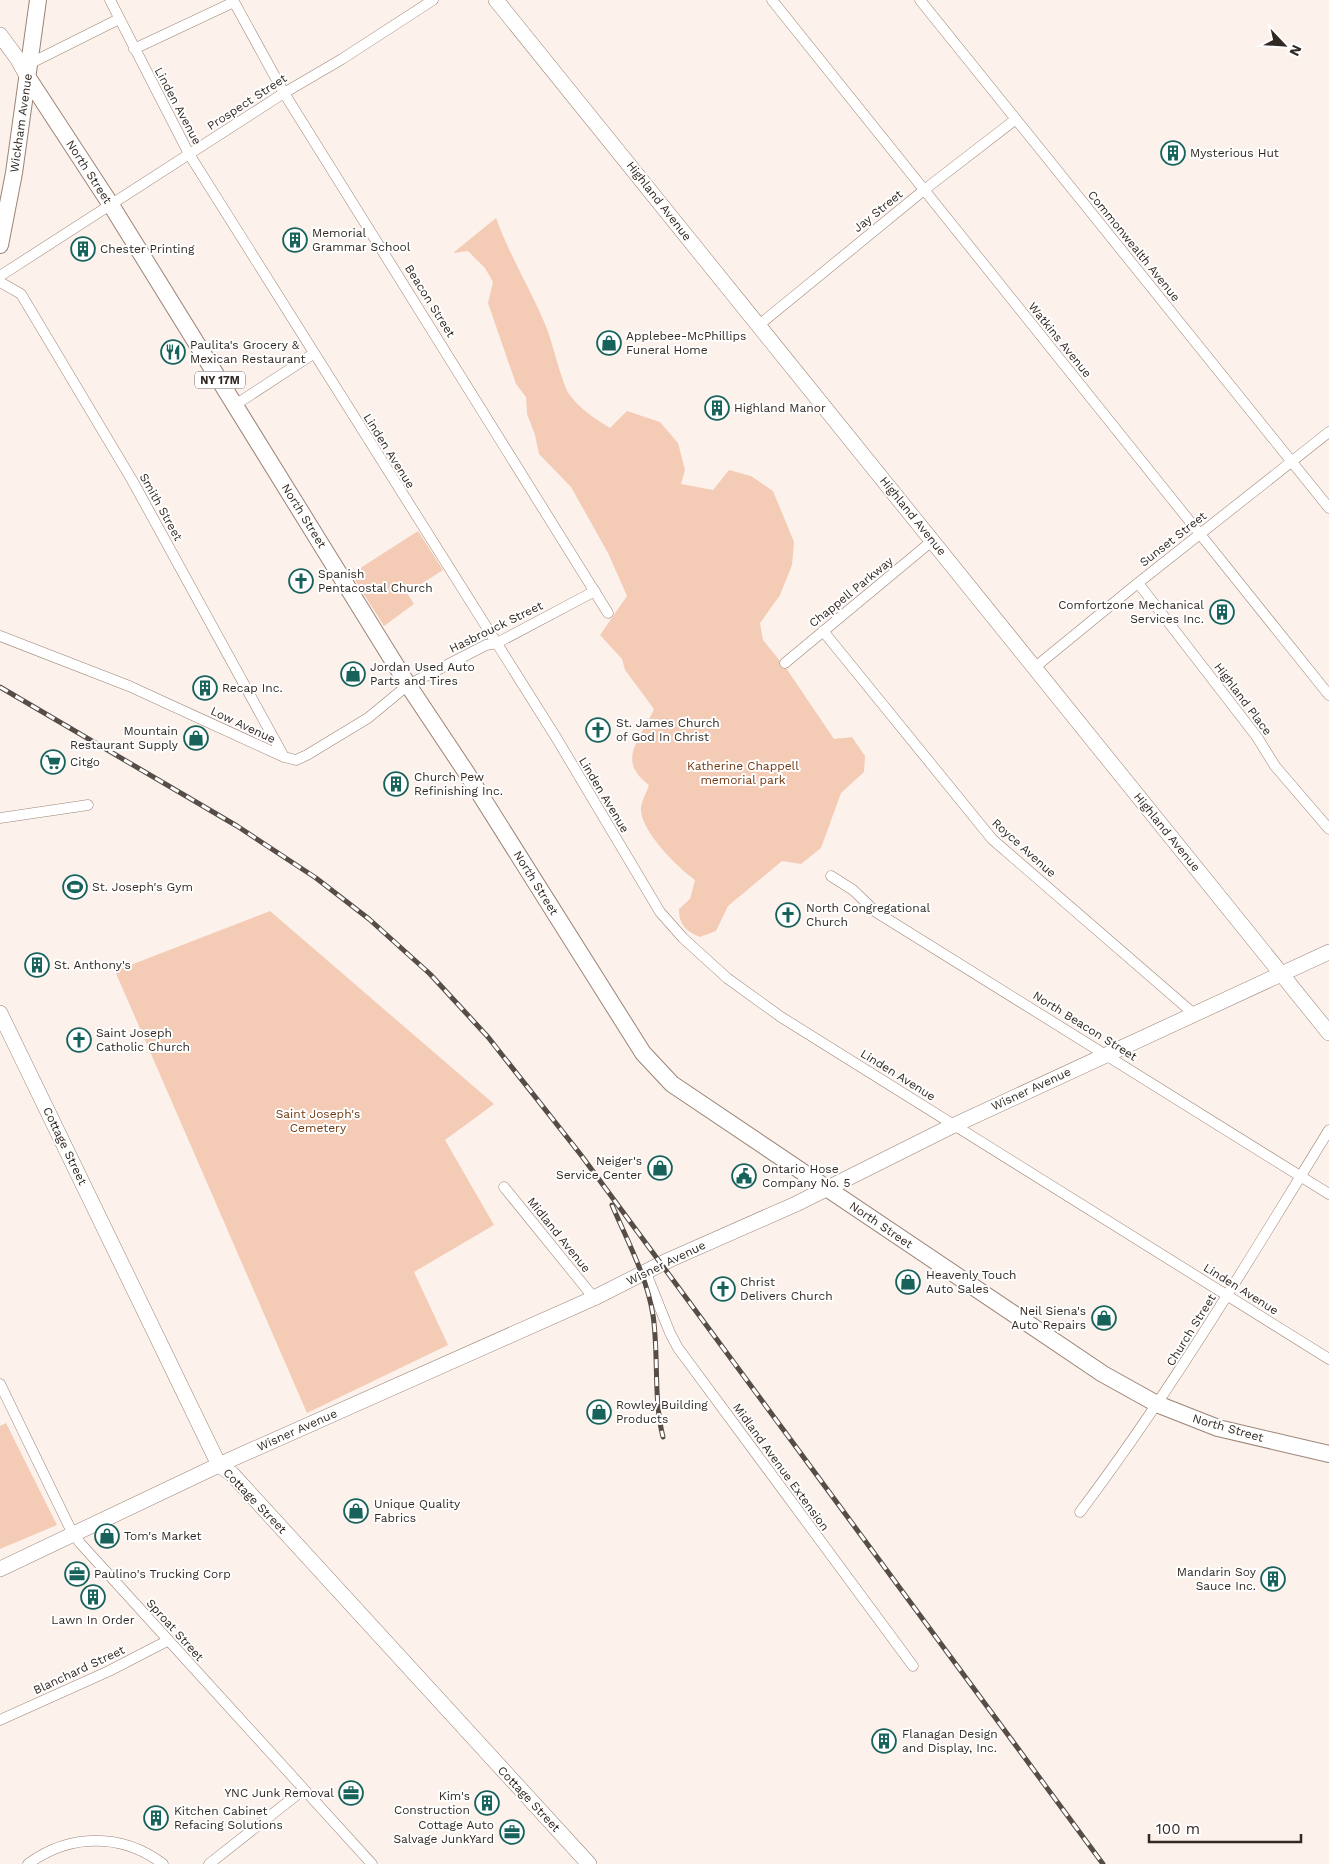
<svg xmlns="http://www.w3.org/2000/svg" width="1329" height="1864" viewBox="0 0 1329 1864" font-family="'Work Sans',sans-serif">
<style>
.green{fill:#f4ccb6}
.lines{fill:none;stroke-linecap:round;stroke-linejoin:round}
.street-casing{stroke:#9c8477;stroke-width:11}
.secondary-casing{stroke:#9c8477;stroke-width:16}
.primary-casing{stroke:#9c8477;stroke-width:18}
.street{stroke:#fff;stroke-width:10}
.secondary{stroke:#fff;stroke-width:15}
.primary{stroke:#fff;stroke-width:16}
.rail-casing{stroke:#564d47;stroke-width:5}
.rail{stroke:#fff;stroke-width:3;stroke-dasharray:9;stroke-linecap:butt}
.labels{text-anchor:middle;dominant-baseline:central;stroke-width:4;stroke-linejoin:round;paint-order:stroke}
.shield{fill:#fff;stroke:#706965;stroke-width:1}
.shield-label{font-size:11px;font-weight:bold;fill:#322923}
.street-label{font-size:12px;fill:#322923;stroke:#fff}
.poi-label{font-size:12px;fill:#322923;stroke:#fff;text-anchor:start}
.park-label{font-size:12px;fill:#71370e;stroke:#fff}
</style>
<rect width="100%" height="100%" fill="#fcf1eb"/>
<path class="green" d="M496 218C510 257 532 291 547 329 553 345 562 383 569 394 580 409 595 419 610 428L627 411 660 422 678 443 685 470 681 484 713 490 729 470 751 476 773 491 794 542 792 565 780 595 760 623 763 640 788 671 834 739 852 737 865 756 864 772 841 793 821 848 801 864 782 861 728 906 716 931 700 937C686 931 679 925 679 909L690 899 695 880C677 867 643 833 641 811 640 803 647 792 649 785 615 760 641 739 654 709L625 670 622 659 600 635 627 596 608 553 571 487 539 454 535 435 527 414 526 397 516 384 488 303 493 282 485 268 468 251 453 253Z
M418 531 443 570 407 593 414 604 384 626 351 574Z
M270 911 494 1104 445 1140 494 1225 414 1272 448 1345 307 1413 115 971Z
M6 1423 57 1525 0 1549V1426Z"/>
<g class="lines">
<g class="street-casing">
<path id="street" d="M110 0 189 154 557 739 660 912 683 938 727 978 781 1017 1329 1359
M233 0 284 93 608 613
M772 0 1329 695
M920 0 1329 508
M134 49 234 2
M29 64 119 19
M0 276 284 93 342 59 433 0
M0 282 21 294 132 480 284 757
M759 325 924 190 1016 119
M235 405 313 354
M1138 583 1257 737 1275 766 1329 829
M823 631 992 839 1194 1014
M0 636 129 686 284 757 296 760 307 755 368 718 408 685 486 645 497 643 595 591
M785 663 932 541
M1034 668 1138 583 1329 432
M0 818 88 805
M831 876 853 890 876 912 1329 1194
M504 1187 594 1298
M646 1273 670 1333 678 1348 913 1666
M0 1384 69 1526 80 1543 372 1864
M1080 1512C1172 1390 1249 1260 1329 1130
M0 1720 109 1671 167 1641
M28 1864C70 1833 122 1833 163 1864
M209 1864 303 1790"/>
</g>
<g class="secondary-casing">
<path id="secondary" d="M496 0 1329 1033
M0 35 17 58 28 78
M0 1013 219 1465 232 1474 589 1864
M0 1569 223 1463 594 1298 669 1260 796 1204 946 1129 1329 952"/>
</g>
<g class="primary-casing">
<path id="primary" d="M28 78 111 205 408 685 466 772 643 1053 672 1084 1103 1374 1157 1404 1218 1428 1329 1454
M0 245 14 173 38 0"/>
</g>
<use href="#street" class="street"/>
<use href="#secondary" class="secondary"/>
<use href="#primary" class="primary"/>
<g class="rail-casing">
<path id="rail" d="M0 687 237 826 316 878 369 919 430 974 488 1037 581 1155 1103 1864
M612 1205C627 1240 647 1277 653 1315 659 1356 653 1397 663 1437"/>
</g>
<use href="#rail" class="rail"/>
</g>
<defs>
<g id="building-ring" transform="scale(1.25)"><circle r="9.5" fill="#fff" stroke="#17635c" stroke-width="1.5"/><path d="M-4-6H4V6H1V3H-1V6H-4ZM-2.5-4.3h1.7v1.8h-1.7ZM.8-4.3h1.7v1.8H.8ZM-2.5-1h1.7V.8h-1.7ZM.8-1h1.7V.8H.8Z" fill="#17635c"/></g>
<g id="shop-ring" transform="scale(1.25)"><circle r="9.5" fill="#fff" stroke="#17635c" stroke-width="1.5"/><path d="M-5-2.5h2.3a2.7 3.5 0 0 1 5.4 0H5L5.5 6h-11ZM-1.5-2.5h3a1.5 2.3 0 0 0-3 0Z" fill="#17635c"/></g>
<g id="restaurant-ring" transform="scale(1.25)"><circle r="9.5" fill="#fff" stroke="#17635c" stroke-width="1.5"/><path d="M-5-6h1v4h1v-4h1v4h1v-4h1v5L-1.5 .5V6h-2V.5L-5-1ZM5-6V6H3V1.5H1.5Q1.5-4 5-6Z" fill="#17635c"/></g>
<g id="church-ring" transform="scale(1.25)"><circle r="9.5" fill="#fff" stroke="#17635c" stroke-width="1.5"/><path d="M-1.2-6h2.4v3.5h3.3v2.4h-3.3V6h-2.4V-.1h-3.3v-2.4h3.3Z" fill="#17635c"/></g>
<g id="supermarket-ring" transform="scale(1.25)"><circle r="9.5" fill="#fff" stroke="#17635c" stroke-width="1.5"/><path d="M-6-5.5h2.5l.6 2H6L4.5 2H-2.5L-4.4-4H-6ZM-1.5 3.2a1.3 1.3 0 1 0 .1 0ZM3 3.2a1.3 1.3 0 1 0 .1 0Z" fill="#17635c"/></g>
<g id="stadium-ring" transform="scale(1.25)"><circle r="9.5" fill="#fff" stroke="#17635c" stroke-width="1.5"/><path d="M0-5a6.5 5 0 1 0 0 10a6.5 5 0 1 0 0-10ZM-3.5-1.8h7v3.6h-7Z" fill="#17635c"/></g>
<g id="civic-ring" transform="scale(1.25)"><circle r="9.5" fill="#fff" stroke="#17635c" stroke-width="1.5"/><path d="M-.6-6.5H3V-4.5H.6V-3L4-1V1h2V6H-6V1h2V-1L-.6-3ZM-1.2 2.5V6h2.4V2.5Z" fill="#17635c"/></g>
<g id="office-ring" transform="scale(1.25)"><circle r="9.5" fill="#fff" stroke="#17635c" stroke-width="1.5"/><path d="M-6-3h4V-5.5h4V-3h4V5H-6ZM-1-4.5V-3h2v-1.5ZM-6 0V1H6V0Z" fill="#17635c"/></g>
</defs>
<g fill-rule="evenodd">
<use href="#building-ring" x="1173" y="153"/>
<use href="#building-ring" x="295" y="240"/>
<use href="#building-ring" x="83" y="249"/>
<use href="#shop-ring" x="609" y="343"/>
<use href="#restaurant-ring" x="173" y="352"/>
<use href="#building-ring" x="717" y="408"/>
<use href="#church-ring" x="301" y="581"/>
<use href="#building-ring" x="1222" y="612"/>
<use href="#shop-ring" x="353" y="674"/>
<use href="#building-ring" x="205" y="688"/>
<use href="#church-ring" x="598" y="730"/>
<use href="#shop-ring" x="196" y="738"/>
<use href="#supermarket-ring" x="53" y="762"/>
<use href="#building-ring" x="396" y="784"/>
<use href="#stadium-ring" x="75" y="887"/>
<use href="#church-ring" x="788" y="915"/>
<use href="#building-ring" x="37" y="965"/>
<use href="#church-ring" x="79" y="1040"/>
<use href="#shop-ring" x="660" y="1168"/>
<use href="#civic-ring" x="744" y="1176"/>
<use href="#shop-ring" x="908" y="1282"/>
<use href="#church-ring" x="723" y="1289"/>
<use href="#shop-ring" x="1104" y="1318"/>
<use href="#shop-ring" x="599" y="1412"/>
<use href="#shop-ring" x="356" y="1511"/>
<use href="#shop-ring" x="107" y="1536"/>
<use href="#office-ring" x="77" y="1574"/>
<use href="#building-ring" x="1273" y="1579"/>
<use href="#building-ring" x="93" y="1597"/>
<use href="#building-ring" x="884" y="1741"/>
<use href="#office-ring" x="351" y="1793"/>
<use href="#building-ring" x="487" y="1803"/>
<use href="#building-ring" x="156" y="1818"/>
<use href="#office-ring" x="512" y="1832"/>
</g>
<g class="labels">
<rect class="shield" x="195" y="371.5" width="50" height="17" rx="4"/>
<g class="shield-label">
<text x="220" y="380">NY 17M</text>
</g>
<g class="street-label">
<text transform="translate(247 102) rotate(-33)">Prospect Street</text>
<text transform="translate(178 106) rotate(62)">Linden Avenue</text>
<text transform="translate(21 123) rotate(-82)">Wickham Avenue</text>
<text transform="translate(89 172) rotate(57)">North Street</text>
<text transform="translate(659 201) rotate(52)">Highland Avenue</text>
<text transform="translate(878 211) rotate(-39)">Jay Street</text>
<text transform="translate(1134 246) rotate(51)">Commonwealth Avenue</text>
<text transform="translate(430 301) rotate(58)">Beacon Street</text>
<text transform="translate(1060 340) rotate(51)">Watkins Avenue</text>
<text transform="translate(389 451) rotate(58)">Linden Avenue</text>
<text transform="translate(161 507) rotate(61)">Smith Street</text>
<text transform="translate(304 516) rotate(58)">North Street</text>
<text transform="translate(913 516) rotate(51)">Highland Avenue</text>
<text transform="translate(1173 539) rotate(-38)">Sunset Street</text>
<text transform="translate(851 592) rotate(-39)">Chappell Parkway</text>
<text transform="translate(496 627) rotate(-26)">Hasbrouck Street</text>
<text transform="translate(1243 699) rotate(53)">Highland Place</text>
<text transform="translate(243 725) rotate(25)">Low Avenue</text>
<text transform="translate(604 795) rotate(59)">Linden Avenue</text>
<text transform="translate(1167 832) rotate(51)">Highland Avenue</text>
<text transform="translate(1024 848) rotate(42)">Royce Avenue</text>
<text transform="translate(536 883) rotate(58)">North Street</text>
<text transform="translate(1085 1026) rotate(32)">North Beacon Street</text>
<text transform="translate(898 1075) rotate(32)">Linden Avenue</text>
<text transform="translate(1031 1089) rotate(-25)">Wisner Avenue</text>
<text transform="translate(65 1146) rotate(64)">Cottage Street</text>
<text transform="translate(881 1225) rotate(34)">North Street</text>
<text transform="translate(559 1235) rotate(51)">Midland Avenue</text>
<text transform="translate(666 1263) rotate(-26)">Wisner Avenue</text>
<text transform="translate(1241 1289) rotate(32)">Linden Avenue</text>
<text transform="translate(1191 1330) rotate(-58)">Church Street</text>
<text transform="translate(1228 1428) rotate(16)">North Street</text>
<text transform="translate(297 1430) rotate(-24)">Wisner Avenue</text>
<text transform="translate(781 1467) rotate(54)">Midland Avenue Extension</text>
<text transform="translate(255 1501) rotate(46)">Cottage Street</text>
<text transform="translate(175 1630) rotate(48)">Sproat Street</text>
<text transform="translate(79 1670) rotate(-25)">Blanchard Street</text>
<text transform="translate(529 1799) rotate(47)">Cottage Street</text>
</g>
<g class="poi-label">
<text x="1190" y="153">Mysterious Hut</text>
<text x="312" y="233">Memorial<tspan x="312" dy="14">Grammar School</tspan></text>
<text x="100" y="249">Chester Printing</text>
<text x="626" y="336">Applebee-McPhillips<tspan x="626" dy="14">Funeral Home</tspan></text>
<text x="190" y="345">Paulita's Grocery &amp;<tspan x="190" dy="14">Mexican Restaurant</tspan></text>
<text x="734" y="408">Highland Manor</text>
<text x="318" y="574">Spanish<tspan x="318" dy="14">Pentacostal Church</tspan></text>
<text x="1204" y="605" text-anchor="end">Comfortzone Mechanical<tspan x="1204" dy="14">Services Inc.</tspan></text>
<text x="370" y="667">Jordan Used Auto<tspan x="370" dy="14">Parts and Tires</tspan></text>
<text x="222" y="688">Recap Inc.</text>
<text x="616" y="723">St. James Church<tspan x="616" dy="14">of God In Christ</tspan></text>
<text x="178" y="731" text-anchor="end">Mountain<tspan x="178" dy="14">Restaurant Supply</tspan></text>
<text x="70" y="762">Citgo</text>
<text x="414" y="777">Church Pew<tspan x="414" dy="14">Refinishing Inc.</tspan></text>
<text x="92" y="887">St. Joseph's Gym</text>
<text x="806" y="908">North Congregational<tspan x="806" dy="14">Church</tspan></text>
<text x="54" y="965">St. Anthony's</text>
<text x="96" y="1033">Saint Joseph<tspan x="96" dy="14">Catholic Church</tspan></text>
<text x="642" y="1161" text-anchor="end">Neiger's<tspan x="642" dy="14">Service Center</tspan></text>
<text x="762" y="1169">Ontario Hose<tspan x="762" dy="14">Company No. 5</tspan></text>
<text x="926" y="1275">Heavenly Touch<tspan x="926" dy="14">Auto Sales</tspan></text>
<text x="740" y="1282">Christ<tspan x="740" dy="14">Delivers Church</tspan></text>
<text x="1086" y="1311" text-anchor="end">Neil Siena's<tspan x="1086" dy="14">Auto Repairs</tspan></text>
<text x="616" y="1405">Rowley Building<tspan x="616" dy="14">Products</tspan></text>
<text x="374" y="1504">Unique Quality<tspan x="374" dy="14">Fabrics</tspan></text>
<text x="124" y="1536">Tom's Market</text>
<text x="1256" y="1572" text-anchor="end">Mandarin Soy<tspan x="1256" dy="14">Sauce Inc.</tspan></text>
<text x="94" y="1574">Paulino's Trucking Corp</text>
<text x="93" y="1620" text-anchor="middle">Lawn In Order</text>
<text x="902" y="1734">Flanagan Design<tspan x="902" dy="14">and Display, Inc.</tspan></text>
<text x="334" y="1793" text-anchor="end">YNC Junk Removal</text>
<text x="470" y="1796" text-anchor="end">Kim's<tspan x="470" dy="14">Construction</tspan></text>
<text x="174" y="1811">Kitchen Cabinet<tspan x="174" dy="14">Refacing Solutions</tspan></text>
<text x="494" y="1825" text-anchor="end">Cottage Auto<tspan x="494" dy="14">Salvage JunkYard</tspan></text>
</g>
<g class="park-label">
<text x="743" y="766">Katherine Chappell<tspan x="743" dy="14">memorial park</tspan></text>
<text x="318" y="1114">Saint Joseph's<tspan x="318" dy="14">Cemetery</tspan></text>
</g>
</g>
<g transform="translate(1284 45) rotate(115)" stroke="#ffffff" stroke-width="4" paint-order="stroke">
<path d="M0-4L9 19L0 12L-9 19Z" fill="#322923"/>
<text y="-8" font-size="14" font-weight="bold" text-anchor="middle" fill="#322923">N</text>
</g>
<path d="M1149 1834v8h152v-8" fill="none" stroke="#322923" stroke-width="2.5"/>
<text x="1156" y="1834" font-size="15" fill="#322923" stroke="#ffffff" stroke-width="4" paint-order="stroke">100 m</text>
</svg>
